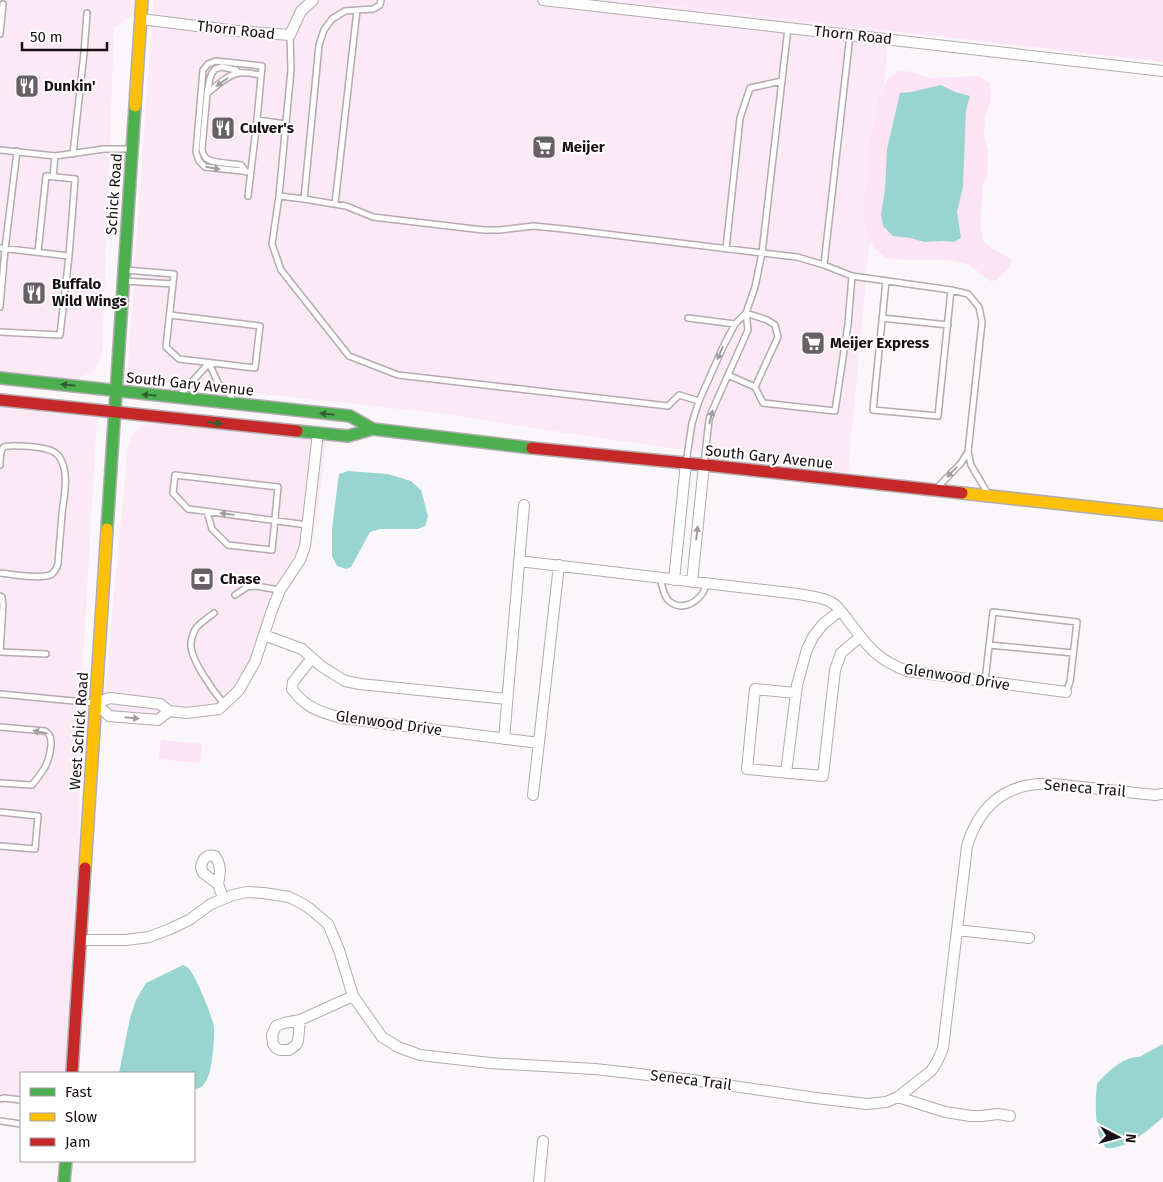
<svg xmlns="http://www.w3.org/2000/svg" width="1163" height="1182" viewBox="0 0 1163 1182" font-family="'Fira Sans',sans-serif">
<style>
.built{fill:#fbeaf5}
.green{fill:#fce4f4}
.water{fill:#98d4d0}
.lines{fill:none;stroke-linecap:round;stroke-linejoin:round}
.lane-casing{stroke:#b2abaf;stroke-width:8}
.street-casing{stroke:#b2abaf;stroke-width:12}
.fast-casing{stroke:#b2abaf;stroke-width:14}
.slow-casing{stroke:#b2abaf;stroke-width:14}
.jam-casing{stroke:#b2abaf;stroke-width:14}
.lane{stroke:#fefefe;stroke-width:5}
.street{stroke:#fefefe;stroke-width:10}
.fast{stroke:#4caf50;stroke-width:11}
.slow{stroke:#ffc107;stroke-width:11}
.jam{stroke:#c62828;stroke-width:11}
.oneway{fill:#a29ea0}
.oneway2{fill:#325f32}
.labels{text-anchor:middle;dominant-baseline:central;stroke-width:4;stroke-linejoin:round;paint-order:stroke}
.street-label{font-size:15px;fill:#170f14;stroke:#fff}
.poi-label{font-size:15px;font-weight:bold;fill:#170f14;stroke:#fff;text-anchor:start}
</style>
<rect width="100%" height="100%" fill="#fbf6f9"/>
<path class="built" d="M0 0H137L136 14 114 27 102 356 94 371 84 376 70 379 0 371Z
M153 0H619L889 31 848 473 572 434 446 414 127 379Z
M0 407 97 418 79 729 80 910 69 1073H21V1104L0 1103Z
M157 423 327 441 316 519 309 556 285 594 246 691 225 713 185 719 103 711 128 447 134 432 145 425Z"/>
<path class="green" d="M620 0H1163V62Z
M900 71 912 72 929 78 980 76 990 84 991 94 989 106 985 116 984 135 988 150V164L987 177 982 186V196L980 224 983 241 993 249 1011 259V265L997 280 990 281 968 264 950 260H905L886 258 873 247 865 225 864 201 868 175 869 146 879 96 889 77Z
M161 740 202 744 200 763 159 759Z"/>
<path class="water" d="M941 85 955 92 970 96 966 110 963 187 957 212 961 238 954 242 943 241 924 242 911 238 893 236 883 226 881 214 885 190 887 149 900 93 911 92Z
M348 471 388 474 411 481 421 490 428 516 425 526 418 529H380L370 532 351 567 346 569 337 566 332 556V529L339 474Z
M183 965C187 967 187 966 190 970 197 979 212 1016 214 1027 215 1038 212 1073 206 1081 204 1086 199 1089 194 1089V1073H119L130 1018 136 1000 146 983Z
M1163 1044V1117C1149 1130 1126 1150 1106 1148 1094 1134 1095 1102 1097 1084 1106 1073 1124 1056 1139 1057Z"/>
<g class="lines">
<g class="lane-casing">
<path id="lane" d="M0 34 3 4
M290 35 291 70 279 196 272 244 281 270 349 356 398 375 668 406 679 395 699 401
M239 73 236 70 222 67 215 69 212 73 210 78 207 93 202 149C202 151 204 155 205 157 211 164 232 163 241 165L246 172
M208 93C216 86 226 76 238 73 245 72 254 74 261 75
M0 150 55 156 104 149H132
M73 154 84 53 87 13
M251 172 205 167 199 161 196 152 203 70 208 64 216 61 262 66 257 120
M53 177 55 156
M248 196 257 120 286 124
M279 196 304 199 346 206 373 217 466 228 484 230H500L533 226 564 229 762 253 755 287 746 313 748 330 712 411 709 420 704 464
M304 199 319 45 324 30 332 19 345 11 373 9 380 5 381 0
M335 204 357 10
M0 248 69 256 75 179 46 176 38 252
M726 249 740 118 750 88 782 81
M824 265 850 35
M125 270 174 274 166 347 179 359 255 368 260 326 170 315
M852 276 951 290 968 294 979 307 982 322 968 452 971 465 988 494
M124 281 173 284
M886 281 873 410 938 416 951 290
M0 307 5 249 17 151
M746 313 767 320 775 325 778 337 755 387
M688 318 735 324
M882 318 948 325
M0 332 60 335 69 256
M728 375 755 387 763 403 835 411 848 324 852 276 824 265 797 257 762 253 788 28
M179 396 209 363 218 383 231 396 234 402
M686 463 692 423 699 401 723 347 735 324 746 313
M0 465C0 461 0 450 4 447 10 444 39 447 46 449 52 450 59 454 61 460 69 474 64 498 62 513 61 530 59 547 58 564 57 568 55 571 52 574 42 580 12 574 0 573
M937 488 961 463 968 452
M207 512 212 529 228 545 272 550 278 487 175 475 173 493 188 509C228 514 268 520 307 525
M660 578C662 585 663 594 668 600 679 611 694 605 702 594 704 591 705 587 707 584
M235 595 247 587 256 586 279 590
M0 596 2 597 3 605 0 652
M214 613C208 618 201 622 196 628 194 631 191 639 191 643 189 658 214 692 224 704
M989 645 1073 653
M0 652 46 654
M985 681 993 612 1077 622 1070 682 1066 692
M0 694 95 703
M0 727 45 731C51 735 51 738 51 745 49 764 44 770 32 785L0 783
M0 812 38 816 35 849 0 846
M0 1099 4 1098 21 1100
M0 1121 21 1124"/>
</g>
<g class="street-casing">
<path id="street" d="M543 0 1163 71
M141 19 237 31 290 35 301 11 313 0
M519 561 790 593C799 594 825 598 831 602 841 608 847 620 854 628 870 650 881 661 907 671L1066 692
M674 580 686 463
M692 582 704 465
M264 635 302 649 321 666 345 681 360 684 507 699
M312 658 293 682 292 689C307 709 319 711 341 718L539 743
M796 693 755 689 747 769 823 776 835 670 841 653 860 637
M169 711 158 720 109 716 96 703 110 698 160 704 169 711 186 713 219 709 239 690 255 662 272 610 280 590 300 560 305 546 318 433
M504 739 524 505
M786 773 797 685 807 649 813 637 823 624 840 611
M533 795 559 565
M218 884C220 874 222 866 215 856 207 854 202 859 201 867L203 873 218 884 223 898
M957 930 1029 938
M81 940H126L149 937 170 929 189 920 211 904 233 895 247 892 264 893 289 897 301 903 309 908 328 924 339 950 353 996 382 1037 398 1047 420 1055 490 1063 595 1069 692 1080 816 1098 867 1104 886 1102 898 1097 931 1071 937 1062 943 1048 967 846C978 810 1001 786 1040 784 1054 783 1069 786 1082 787 1106 790 1130 792 1155 795L1163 794
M300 1020 298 1041 296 1045 289 1050H280L276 1048 273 1044 272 1035 276 1026 284 1023 300 1020 353 996
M898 1097 945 1112 971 1116H981L998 1114 1010 1116
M539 1182 543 1141"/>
</g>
<g class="fast-casing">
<path id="fast" d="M0 378 350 416 373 429
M297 431 348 436 373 429 532 448
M107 529 135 106
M64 1182 66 1161"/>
</g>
<g class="slow-casing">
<path id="slow" d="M135 106 142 0
M962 493 1163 515
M85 868 107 529"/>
</g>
<g class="jam-casing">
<path id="jam" d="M0 400 297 431
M532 448 715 466 962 493
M72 1073 85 868"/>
</g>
<use href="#lane" class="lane"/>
<use href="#street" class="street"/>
<use href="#fast" class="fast"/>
<use href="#slow" class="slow"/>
<use href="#jam" class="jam"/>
</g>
<defs><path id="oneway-solid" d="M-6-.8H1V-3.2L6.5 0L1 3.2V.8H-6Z" transform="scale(1.25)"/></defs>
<g class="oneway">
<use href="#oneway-solid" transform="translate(222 82) rotate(145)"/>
<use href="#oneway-solid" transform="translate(213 168) rotate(10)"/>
<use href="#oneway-solid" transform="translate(720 353) rotate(114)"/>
<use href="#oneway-solid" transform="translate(711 417) rotate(-76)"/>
<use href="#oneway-solid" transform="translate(952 472) rotate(134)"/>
<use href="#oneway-solid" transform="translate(227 514) rotate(-172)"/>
<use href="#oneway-solid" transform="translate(697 533) rotate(-84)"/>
<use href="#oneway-solid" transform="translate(132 718) rotate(5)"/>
<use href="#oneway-solid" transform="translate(40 732) rotate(-168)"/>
</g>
<g class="oneway2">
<use href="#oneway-solid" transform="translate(68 385) rotate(-174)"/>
<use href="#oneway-solid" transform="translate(149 395) rotate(-174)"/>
<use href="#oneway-solid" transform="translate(327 414) rotate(-174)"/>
<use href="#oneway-solid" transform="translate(215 423) rotate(6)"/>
</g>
<defs>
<g id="restaurant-square" transform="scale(1.25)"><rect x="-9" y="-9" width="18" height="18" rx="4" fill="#676064" stroke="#fff"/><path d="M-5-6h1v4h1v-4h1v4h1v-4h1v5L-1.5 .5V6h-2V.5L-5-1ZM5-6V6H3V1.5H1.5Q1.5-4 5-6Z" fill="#fff"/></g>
<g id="supermarket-square" transform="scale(1.25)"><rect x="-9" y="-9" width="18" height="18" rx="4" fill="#676064" stroke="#fff"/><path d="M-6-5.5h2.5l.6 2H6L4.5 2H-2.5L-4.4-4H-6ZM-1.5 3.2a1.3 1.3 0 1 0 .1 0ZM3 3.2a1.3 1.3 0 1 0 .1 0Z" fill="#fff"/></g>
<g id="bank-square" transform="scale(1.25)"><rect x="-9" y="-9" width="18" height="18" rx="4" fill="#676064" stroke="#fff"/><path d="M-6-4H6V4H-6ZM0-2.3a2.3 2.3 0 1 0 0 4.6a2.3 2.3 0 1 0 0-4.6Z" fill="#fff"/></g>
</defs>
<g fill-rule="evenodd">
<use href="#restaurant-square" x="27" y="86"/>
<use href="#restaurant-square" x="223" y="128"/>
<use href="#supermarket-square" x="544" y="147"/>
<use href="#restaurant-square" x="34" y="293"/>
<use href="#supermarket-square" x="813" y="343"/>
<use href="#bank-square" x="202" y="579"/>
</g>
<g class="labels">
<g class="street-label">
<text transform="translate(236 30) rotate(6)">Thorn Road</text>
<text transform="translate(853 35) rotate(6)">Thorn Road</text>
<text transform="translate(114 194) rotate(-86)">Schick Road</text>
<text transform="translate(190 384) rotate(6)">South Gary Avenue</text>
<text transform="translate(769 457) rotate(6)">South Gary Avenue</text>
<text transform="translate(957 677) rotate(9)">Glenwood Drive</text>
<text transform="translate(389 723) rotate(8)">Glenwood Drive</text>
<text transform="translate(79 731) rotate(-86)">West Schick Road</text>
<text transform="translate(1085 788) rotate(5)">Seneca Trail</text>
<text transform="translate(691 1080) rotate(7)">Seneca Trail</text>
</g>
<g class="poi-label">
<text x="44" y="86">Dunkin'</text>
<text x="240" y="128">Culver's</text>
<text x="562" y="147">Meijer</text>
<text x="52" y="284">Buffalo<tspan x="52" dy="17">Wild Wings</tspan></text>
<text x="830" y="343">Meijer Express</text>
<text x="220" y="579">Chase</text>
</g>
</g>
<rect x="20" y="1072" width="175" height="90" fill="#ffffff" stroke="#a29fa1"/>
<rect x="30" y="1088" width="25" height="8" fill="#4caf50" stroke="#a29fa1"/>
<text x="65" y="1097" font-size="15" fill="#170f14">Fast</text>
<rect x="30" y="1113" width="25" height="8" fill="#ffc107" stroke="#a29fa1"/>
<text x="65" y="1122" font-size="15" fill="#170f14">Slow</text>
<rect x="30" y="1138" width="25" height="8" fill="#c62828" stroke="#a29fa1"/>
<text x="65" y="1147" font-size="15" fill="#170f14">Jam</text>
<g transform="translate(1118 1137) rotate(96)" stroke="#ffffff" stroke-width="4" paint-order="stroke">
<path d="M0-4L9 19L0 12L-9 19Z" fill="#170f14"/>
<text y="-8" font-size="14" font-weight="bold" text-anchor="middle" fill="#170f14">N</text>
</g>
<path d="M22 42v8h85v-8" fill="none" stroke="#170f14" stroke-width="2.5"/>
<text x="30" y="42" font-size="15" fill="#170f14" stroke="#ffffff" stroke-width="4" paint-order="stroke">50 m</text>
</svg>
